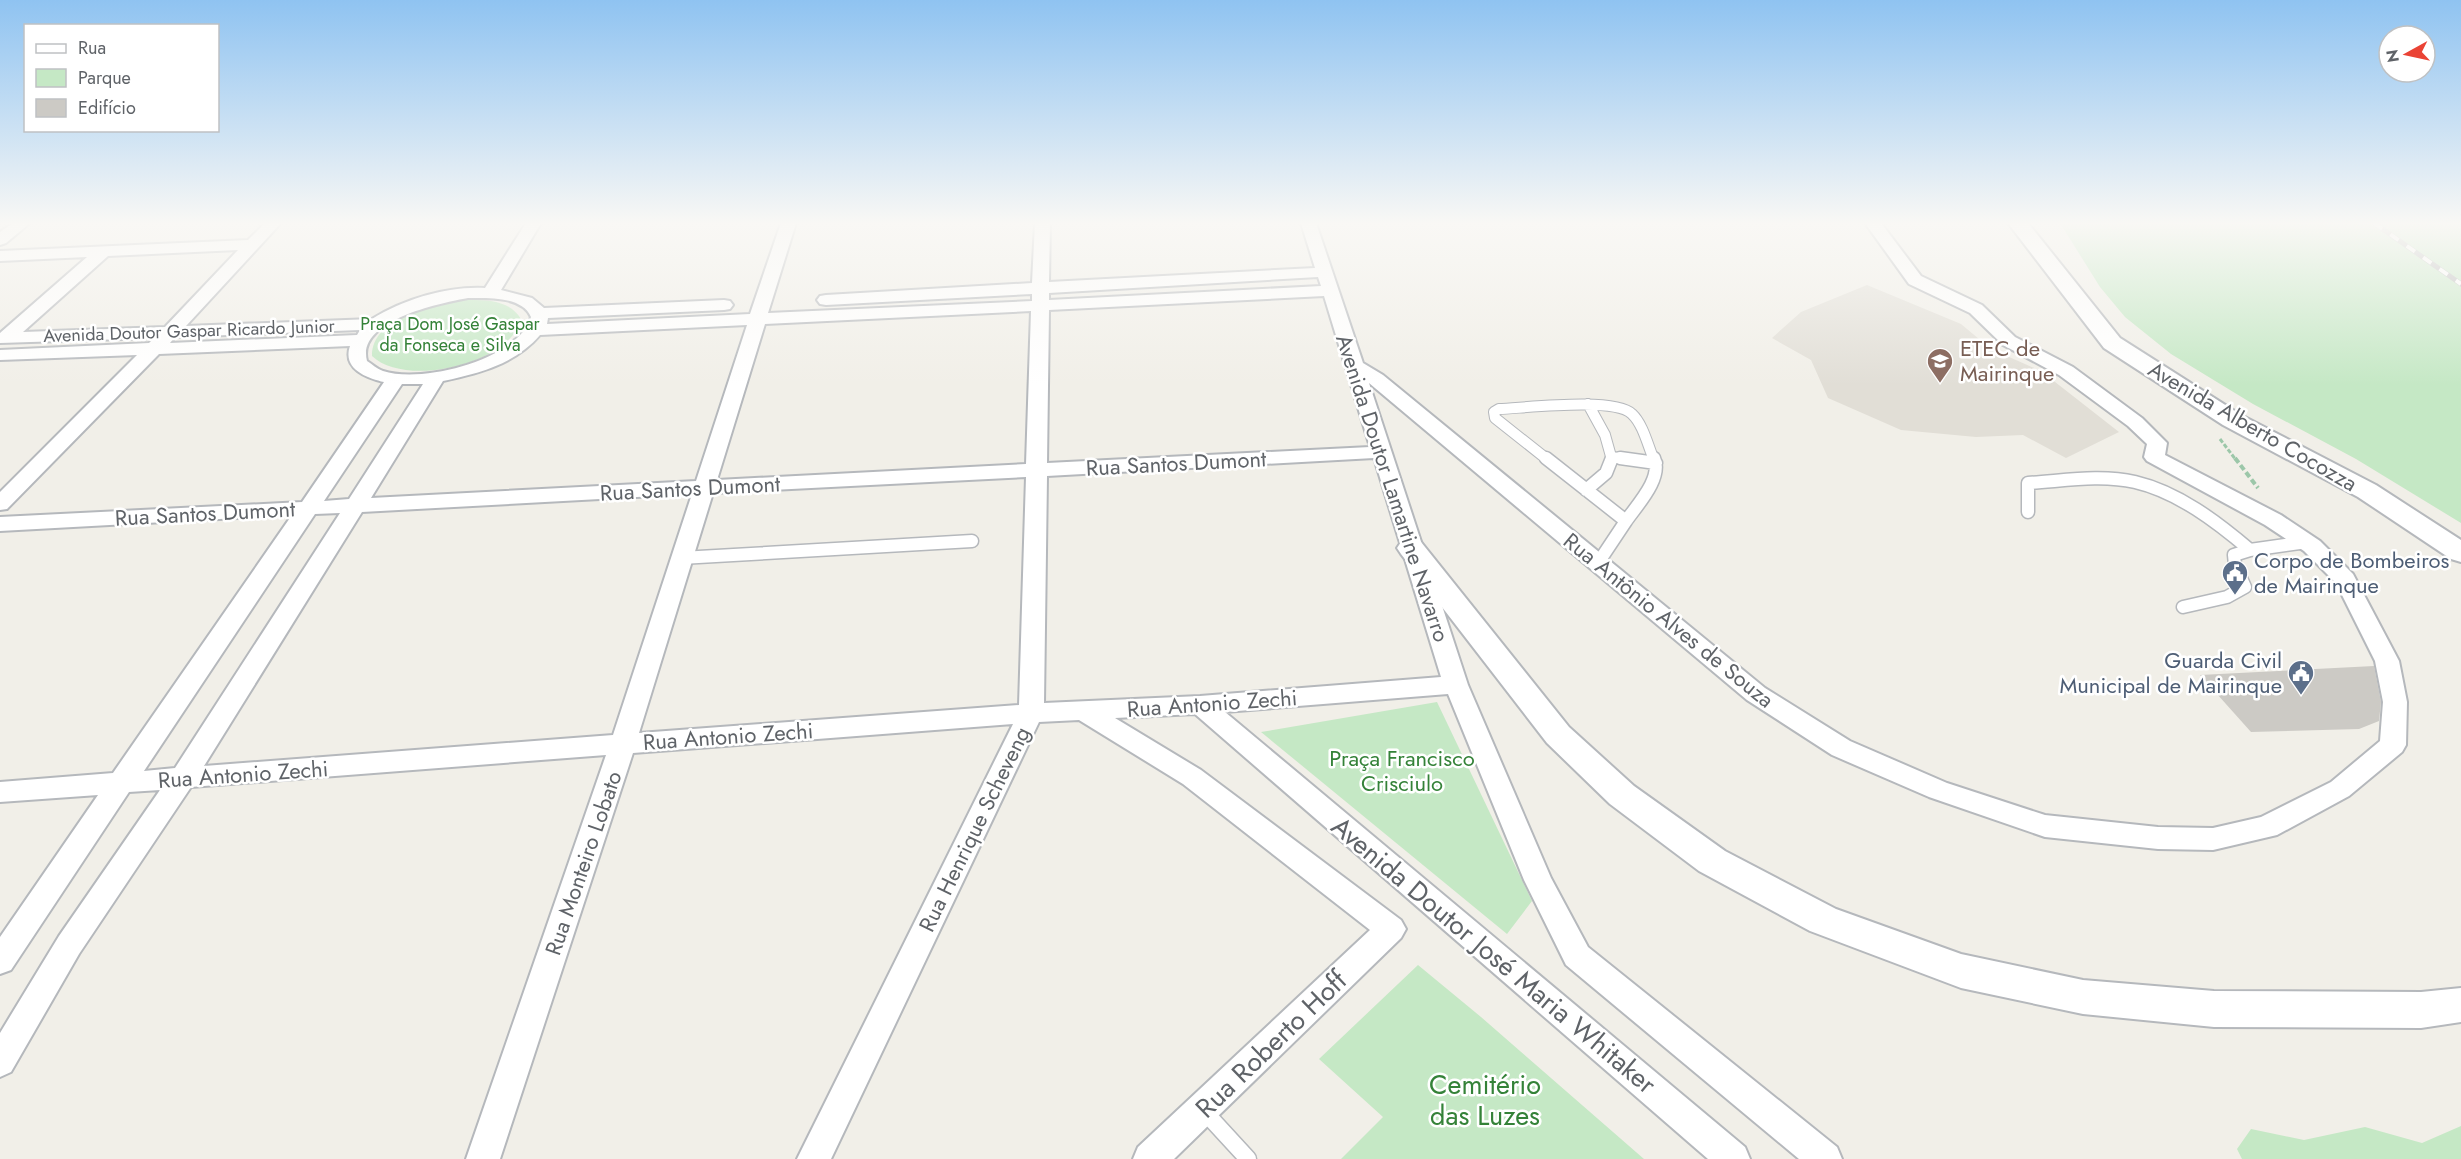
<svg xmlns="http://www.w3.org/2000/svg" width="2461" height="1159" viewBox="0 0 2461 1159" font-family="Jost,sans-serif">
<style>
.education{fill:#e1ded6}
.green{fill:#c5e8c5}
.building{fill:#cccac5}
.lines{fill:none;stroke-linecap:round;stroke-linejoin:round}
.service-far2-casing{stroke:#b5b8bc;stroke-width:12}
.service-far1-casing{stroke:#b5b8bc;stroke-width:15}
.service-casing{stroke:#b5b8bc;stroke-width:19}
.minor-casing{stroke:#b5b8bc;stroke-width:4}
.tertiary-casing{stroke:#b5b8bc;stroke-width:4}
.path-far1{stroke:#9cc7a9;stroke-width:3;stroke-dasharray:4.5 2;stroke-linecap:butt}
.path{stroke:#9cc7a9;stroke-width:4;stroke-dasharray:6 3;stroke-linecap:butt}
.service-far2{stroke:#fff;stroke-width:10}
.service-far1{stroke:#fff;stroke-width:12}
.service{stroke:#fff;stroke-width:16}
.minor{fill:#fff;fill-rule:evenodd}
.tertiary{fill:#fff;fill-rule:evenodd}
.rail-casing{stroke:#b6b7b8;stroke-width:5}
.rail{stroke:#fff;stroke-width:4;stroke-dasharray:10;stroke-linecap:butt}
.labels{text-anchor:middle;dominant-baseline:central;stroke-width:5;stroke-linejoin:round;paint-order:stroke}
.far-park-label{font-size:18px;fill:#348238;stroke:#fff}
.far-street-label{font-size:18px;fill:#5f6368;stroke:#fff}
.education-label{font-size:22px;fill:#785e54;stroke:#fff;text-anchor:start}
.street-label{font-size:22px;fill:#5f6368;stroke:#fff}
.service-label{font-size:22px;fill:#4e5e75;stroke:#fff;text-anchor:start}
.park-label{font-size:22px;fill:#348238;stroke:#fff}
.near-street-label{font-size:27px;fill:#5f6368;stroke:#fff}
.near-park-label{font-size:27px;fill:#348238;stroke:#fff}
</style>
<rect width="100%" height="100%" fill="#f1efe8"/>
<path class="education" d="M1867 285 1961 324 1991 349 2041 371 2119 432 2066 458 2023 435 1976 437 1901 430 1828 398 1811 360 1772 338 1801 312Z"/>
<path class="green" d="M2060 223H2461V523L2356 459 2253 404 2171 354 2125 317 2100 287Z
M464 300C485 300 509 299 521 319 510 365 405 388 372 356 372 317 433 305 464 300Z
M1437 702 1532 901 1507 934 1261 732Z
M1418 965 1481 1017 1644 1159H1341L1383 1117 1319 1059Z
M2461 1126V1159H2242L2237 1149 2251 1129 2304 1140 2365 1127 2422 1143Z"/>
<path class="building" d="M2374 666 2381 702 2379 721 2359 729 2251 732 2200 675Z"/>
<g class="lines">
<g class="service-far2-casing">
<path id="service-far2" d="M1588 404 1605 435 1612 460
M1612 457 1631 460
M1548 460 1495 418 1494 412 1499 409C1525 408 1615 397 1632 414 1643 424 1648 446 1654 460"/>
</g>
<g class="service-far1-casing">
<path id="service-far1" d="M1546 458 1626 521
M1620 458 1656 463
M1586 490 1606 473 1612 458
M2028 512V483C2063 481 2100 474 2135 482 2178 492 2217 522 2250 550L2307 542
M1626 521C1637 505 1663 478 1654 458
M681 558 972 541
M1598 563 1626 521
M2183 607 2227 597 2245 587 2235 565 2234 555 2250 550"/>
</g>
<g class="service-casing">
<path id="service" d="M1203 1110 1248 1159"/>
</g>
<g class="minor-casing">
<path id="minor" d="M13 223H30L6 243 0 245V232Z
M265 223H281L186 326 372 319C404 299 448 286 485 288L526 223H541L501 290 532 298 544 308 724 300 730 301 733 305 730 309 724 310 548 318 547 324 750 314 781 223H796L768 313 1032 301V294L826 305 820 304 817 300 820 296 826 295 1032 283 1035 223H1050L1049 282 1315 268 1301 223H1316L1363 363 1383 375 1765 688 1850 741 1947 783 2045 815 2158 827 2213 828 2261 817 2331 782 2380 741 2383 702 2375 661 2336 583 2304 551 2265 525 2147 461 2144 457 2147 444 2128 426 2059 375 2003 345 1970 313 1909 284 1865 223H1881L1921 276 1982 305 2015 337 2073 367 2142 418 2167 443 2165 455 2281 515 2320 541 2353 574 2399 661 2407 702 2406 745 2402 752 2349 796 2277 835 2213 850 2158 849 2045 837 1929 797 1832 755 1747 700 1369 383 1468 685 1551 878 1588 947 1837 1147 1842 1159H1799L1566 965 1524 880 1448 694 1225 712 1745 1147 1750 1159H1708L1195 714 1115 718 1201 770 1401 920 1406 929 1401 938 1174 1159H1133L1138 1147 1370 930 1183 784 1079 720 1039 722 831 1159H797L1013 724 633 753 500 1159H466L606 755 191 787 79 954 11 1072 0 1077V1033L59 936 160 790 129 792 11 970 0 974V937L98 795 0 802V782L113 773 292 515 0 531V517L302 502 384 382C367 378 342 369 350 346L159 354 7 509 0 510V492L137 355 0 360V350L149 343 154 338 0 343V333L87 257 0 261V251L248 240ZM238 250 165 327 23 332 108 256ZM1318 277 1321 286 1049 300V293ZM1324 296 1370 447 1047 463 1049 310ZM468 298C487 298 522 296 531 317 518 360 422 384 383 371 377 369 372 364 367 361 356 320 441 303 468 298ZM1031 311 1026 464 717 480 765 324ZM747 325 696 481 371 498 443 381C480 373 515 364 540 335ZM360 330 357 335 170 343 175 337ZM402 384H423L349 499 324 501ZM1374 458 1441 677 1200 696 1044 703 1047 476ZM1026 477 1019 705 639 733 713 493ZM692 494 613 735 204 766 362 512ZM340 513 175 768 144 771 315 514Z"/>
</g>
<g class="tertiary-casing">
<path id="tertiary" d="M2008 223H2028L2120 338 2241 415 2376 485 2461 540V562L2451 559 2358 497 2223 425 2104 348Z
M1411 539 1421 542 1569 727 1634 786 1725 851 1836 909 1961 954 2083 980 2214 991 2421 992 2461 988V1022L2421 1028 2214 1027 2083 1014 1961 988 1810 931 1699 871 1610 804 1547 743 1401 554 1397 548 1401 542Z"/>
</g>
<path class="path-far1" d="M2220 439 2236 460"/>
<path class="path" d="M2235 458 2258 488"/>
<use href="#service-far2" class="service-far2"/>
<use href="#service-far1" class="service-far1"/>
<use href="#service" class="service"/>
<use href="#minor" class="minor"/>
<use href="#tertiary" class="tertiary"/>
<g class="rail-casing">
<path id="rail" d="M2374 223 2461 284"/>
</g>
<use href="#rail" class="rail"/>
</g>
<linearGradient id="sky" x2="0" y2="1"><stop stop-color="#8fc3f1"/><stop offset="0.58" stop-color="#f9f8f5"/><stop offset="1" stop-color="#f9f8f5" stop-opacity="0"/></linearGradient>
<rect width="2461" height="385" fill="url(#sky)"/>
<defs>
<g id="university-pin" transform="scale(1.35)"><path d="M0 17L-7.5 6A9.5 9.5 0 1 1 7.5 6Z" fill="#8d6e63" stroke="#fff"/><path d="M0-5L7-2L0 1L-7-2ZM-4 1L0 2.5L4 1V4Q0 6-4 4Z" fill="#fff"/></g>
<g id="civic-pin" transform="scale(1.35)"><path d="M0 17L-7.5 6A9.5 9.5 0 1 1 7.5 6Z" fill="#5c6f8a" stroke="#fff"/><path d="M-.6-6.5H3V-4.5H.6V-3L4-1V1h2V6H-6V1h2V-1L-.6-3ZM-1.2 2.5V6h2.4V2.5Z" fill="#fff"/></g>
</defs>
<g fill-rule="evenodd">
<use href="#university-pin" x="1940" y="361"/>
<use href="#civic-pin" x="2235" y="573"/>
<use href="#civic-pin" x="2301" y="673"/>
</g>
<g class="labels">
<g class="far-park-label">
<text x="450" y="324">Praça Dom José Gaspar<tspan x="450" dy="21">da Fonseca e Silva</tspan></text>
</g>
<g class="far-street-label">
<text transform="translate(189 331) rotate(-2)">Avenida Doutor Gaspar Ricardo Junior</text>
</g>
<g class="education-label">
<text x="1960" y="348">ETEC de<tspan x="1960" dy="25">Mairinque</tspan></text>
</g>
<g class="street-label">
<text transform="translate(2253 426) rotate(30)">Avenida Alberto Cocozza</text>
<text transform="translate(1176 463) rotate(-3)">Rua Santos Dumont</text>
<text transform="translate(690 488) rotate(-3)">Rua Santos Dumont</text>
<text transform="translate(1393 488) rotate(72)">Avenida Doutor Lamartine Navarro</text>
<text transform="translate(205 513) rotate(-3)">Rua Santos Dumont</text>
<text transform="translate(1669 620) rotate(39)">Rua Antônio Alves de Souza</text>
<text transform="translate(1212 703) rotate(-4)">Rua Antonio Zechi</text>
<text transform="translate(728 736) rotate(-4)">Rua Antonio Zechi</text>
<text transform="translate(243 774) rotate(-4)">Rua Antonio Zechi</text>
<text transform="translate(974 829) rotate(-64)">Rua Henrique Scheveng</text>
<text transform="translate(583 863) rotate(-71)">Rua Monteiro Lobato</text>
</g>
<g class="service-label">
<text x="2254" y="560">Corpo de Bombeiros<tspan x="2254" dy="25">de Mairinque</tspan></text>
<text x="2282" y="660" text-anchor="end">Guarda Civil<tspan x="2282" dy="25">Municipal de Mairinque</tspan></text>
</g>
<g class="park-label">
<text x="1402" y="758">Praça Francisco<tspan x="1402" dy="25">Crisciulo</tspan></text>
</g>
<g class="near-street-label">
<text transform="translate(1494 955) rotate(40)">Avenida Doutor José Maria Whitaker</text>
<text transform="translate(1271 1044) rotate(-44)">Rua Roberto Hoff</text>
</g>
<g class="near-park-label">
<text x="1485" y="1084">Cemitério<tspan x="1485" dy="31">das Luzes</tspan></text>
</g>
</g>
<rect x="24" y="24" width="195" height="108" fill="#ffffff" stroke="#bfc1c3" stroke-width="1.5"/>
<rect x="36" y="44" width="30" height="9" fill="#ffffff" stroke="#bfc1c3" stroke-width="1.5"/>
<text x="78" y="54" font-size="18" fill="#5f6368">Rua</text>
<rect x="36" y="69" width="30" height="18" fill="#c5e8c5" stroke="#bfc1c3" stroke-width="1.5"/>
<text x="78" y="84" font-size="18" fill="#5f6368">Parque</text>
<rect x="36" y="99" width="30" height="18" fill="#cccac5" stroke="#bfc1c3" stroke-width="1.5"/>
<text x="78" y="114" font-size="18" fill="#5f6368">Edifício</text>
<g transform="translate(2407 54) rotate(262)"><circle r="28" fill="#ffffff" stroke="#bfc1c3" stroke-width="1.5"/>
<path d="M0-4.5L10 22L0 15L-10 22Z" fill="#ea4335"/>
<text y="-9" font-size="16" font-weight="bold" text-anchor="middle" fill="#5f6368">N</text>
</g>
</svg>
